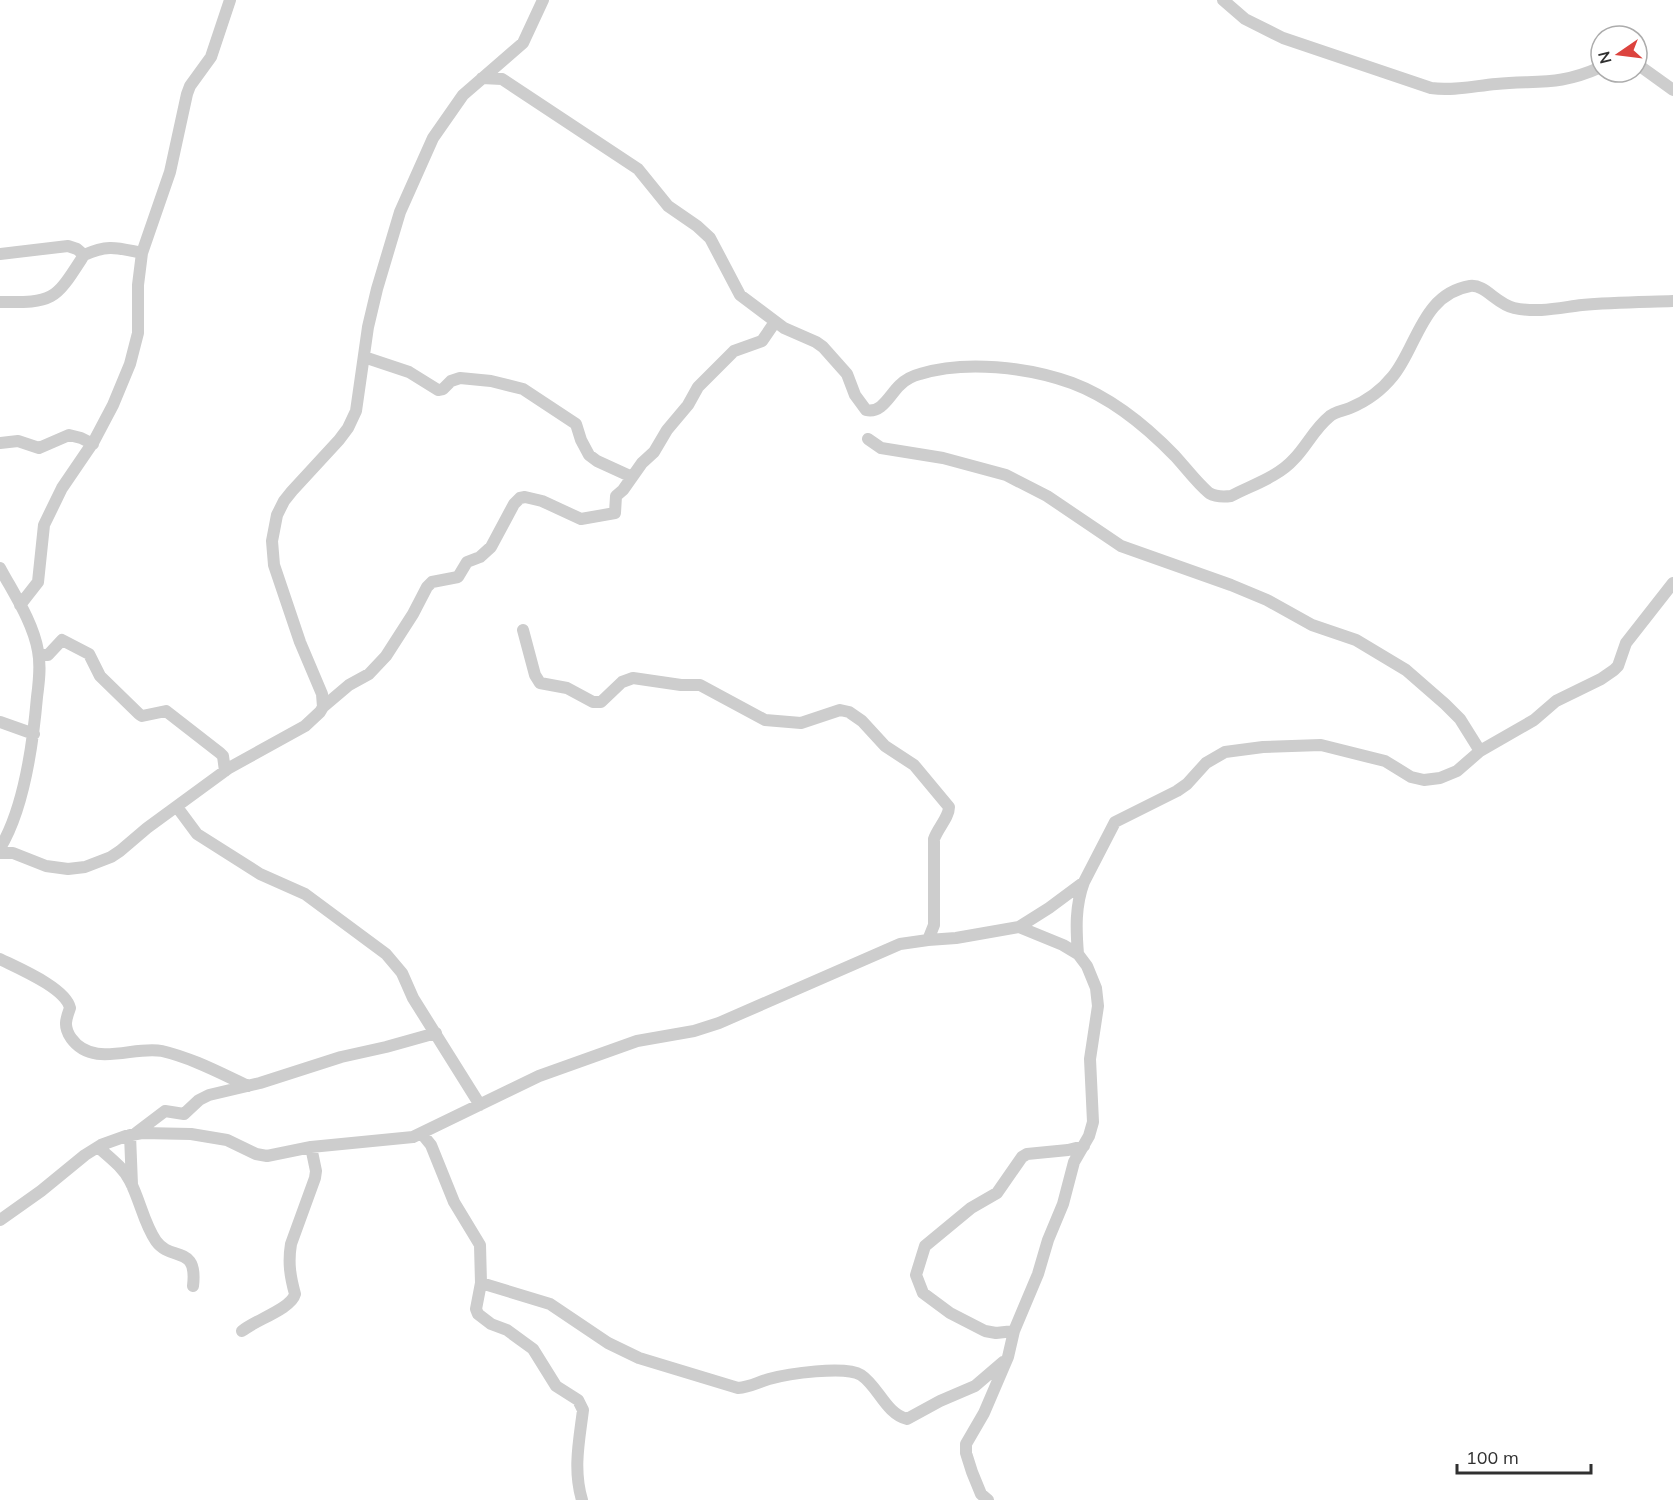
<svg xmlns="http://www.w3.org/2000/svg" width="1673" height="1500" viewBox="0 0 1673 1500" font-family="Mulish,sans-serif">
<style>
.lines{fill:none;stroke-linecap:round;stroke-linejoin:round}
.minor{stroke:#cdcdcd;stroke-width:12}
</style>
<rect width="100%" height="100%" fill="#fff"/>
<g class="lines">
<path class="minor" d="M1223 0 1245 19 1283 38 1431 88C1453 91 1474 86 1496 84 1539 80 1559 86 1601 67
M1637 64 1673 90
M482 78 502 79 638 169 668 206 697 226 710 238 740 295 784 328 816 342 823 347 847 374 855 395 866 410C882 414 890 394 900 385 906 379 912 376 920 374 965 360 1028 367 1072 383 1112 398 1146 426 1175 456 1186 468 1197 483 1209 493 1216 497 1224 497 1231 496 1252 485 1278 477 1294 459 1306 447 1315 428 1329 417 1334 412 1343 411 1350 408 1367 401 1381 391 1393 376 1417 347 1422 294 1470 286 1485 284 1496 304 1514 308 1538 313 1558 308 1582 305 1612 302 1643 302 1673 301
M0 254 68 246 77 249 84 255C109 244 117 248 142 253
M0 302C55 303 55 300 84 255
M364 357 409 372 438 390 443 389 451 381 460 378 491 381 523 389 576 424 581 440 589 455 597 461 632 477
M868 439 881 448 943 458 1006 475 1047 496 1121 546 1231 585 1267 600 1312 625 1356 640 1406 670 1445 704 1460 719 1480 751
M0 443 18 441 39 448 69 435 81 438 93 444
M0 568C14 594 33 622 38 651 41 666 39 682 37 697 33 743 24 809 0 848
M20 605 38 582 44 525 62 488 94 441 113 405 130 364 138 333V285L142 253 170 172 187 94 190 86 211 57 230 0
M523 630 535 675 540 683 567 688 593 702H601L622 682 633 678 681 685H700L765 720 801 723 840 710 849 712 862 721 885 746 914 765 949 807C949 817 938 828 934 839V925L928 940
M39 655H48L62 640 89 654 100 676 139 714 142 716 166 711 220 753 223 756 225 771
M323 707 349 685 369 674 386 656 413 614 427 587 432 582 458 577 467 562 480 557 491 547 514 504 520 498 525 497 542 501 581 519 615 513 616 496 623 490 642 463 654 452 667 430 688 405 698 387 734 351 762 341 775 322
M0 722 34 734
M177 807 197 834 260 874 305 894 386 954 402 973 413 998 480 1105
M0 853H13L46 866 68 869 85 867 111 857 120 851 147 828 229 768 305 726 320 712 323 707 322 694 300 642 274 565 272 541 277 515 284 501 292 491 339 440 348 428 356 411 368 327 377 289 400 212 433 138 463 95 523 43 543 0
M1019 927 1049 908 1084 882 1115 822 1177 791 1187 784 1206 763 1225 752 1263 747 1321 745 1385 761 1411 777 1424 780 1440 778 1457 771 1480 751 1534 720 1556 701 1601 679 1614 670 1618 666 1626 643 1673 583
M1078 954C1076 929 1075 906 1084 882
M0 959C18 968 66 988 70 1008 66 1019 63 1026 71 1038 93 1069 134 1045 162 1051 192 1058 220 1073 248 1086
M136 1133 165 1111 184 1114 199 1100 209 1095 260 1083 341 1057 386 1047 436 1033
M422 1134 431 1145 454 1202 480 1245 481 1283 476 1309 478 1314 491 1324 507 1330 533 1349 556 1386 578 1400 583 1410C579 1442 573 1469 582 1500
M130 1135 132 1185
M98 1147C109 1157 123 1167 130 1181 140 1200 144 1224 156 1241 171 1262 198 1244 193 1286
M0 1220 41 1191 85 1155 101 1145 126 1136 142 1133 191 1134 227 1140 256 1154 267 1156 311 1147 413 1137 539 1076 637 1041 694 1031 719 1023 900 944 928 940 956 938 1019 927 1063 945 1078 954 1087 966 1096 988 1098 1006 1090 1059 1093 1122 1089 1136 1074 1162 1063 1204 1048 1240 1038 1274 1014 1331 1008 1357 984 1413 966 1444V1453L972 1472 981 1494 988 1500
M481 1283 550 1304 608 1343 639 1358 738 1388C750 1387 758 1382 769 1379 787 1374 845 1365 861 1375 878 1386 886 1414 907 1419L940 1401 975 1386 1003 1362
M242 1331C255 1320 291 1309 295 1294 290 1276 288 1262 291 1244L315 1178 316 1171 311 1147
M1014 1331 996 1333 985 1331 950 1313 923 1293 916 1275 925 1246 971 1208 997 1193 1022 1157 1027 1154 1068 1150 1084 1146"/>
</g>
<g transform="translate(1619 54) rotate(256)"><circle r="28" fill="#ffffff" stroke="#acacac" stroke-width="1.5"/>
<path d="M0-4.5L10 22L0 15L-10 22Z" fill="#dc433e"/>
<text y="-9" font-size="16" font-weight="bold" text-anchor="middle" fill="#303030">N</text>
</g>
<path d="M1457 1464v9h134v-9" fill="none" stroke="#303030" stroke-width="3"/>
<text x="1466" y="1464" font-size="18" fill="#303030" stroke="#ffffff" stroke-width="4.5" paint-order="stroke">100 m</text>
</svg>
